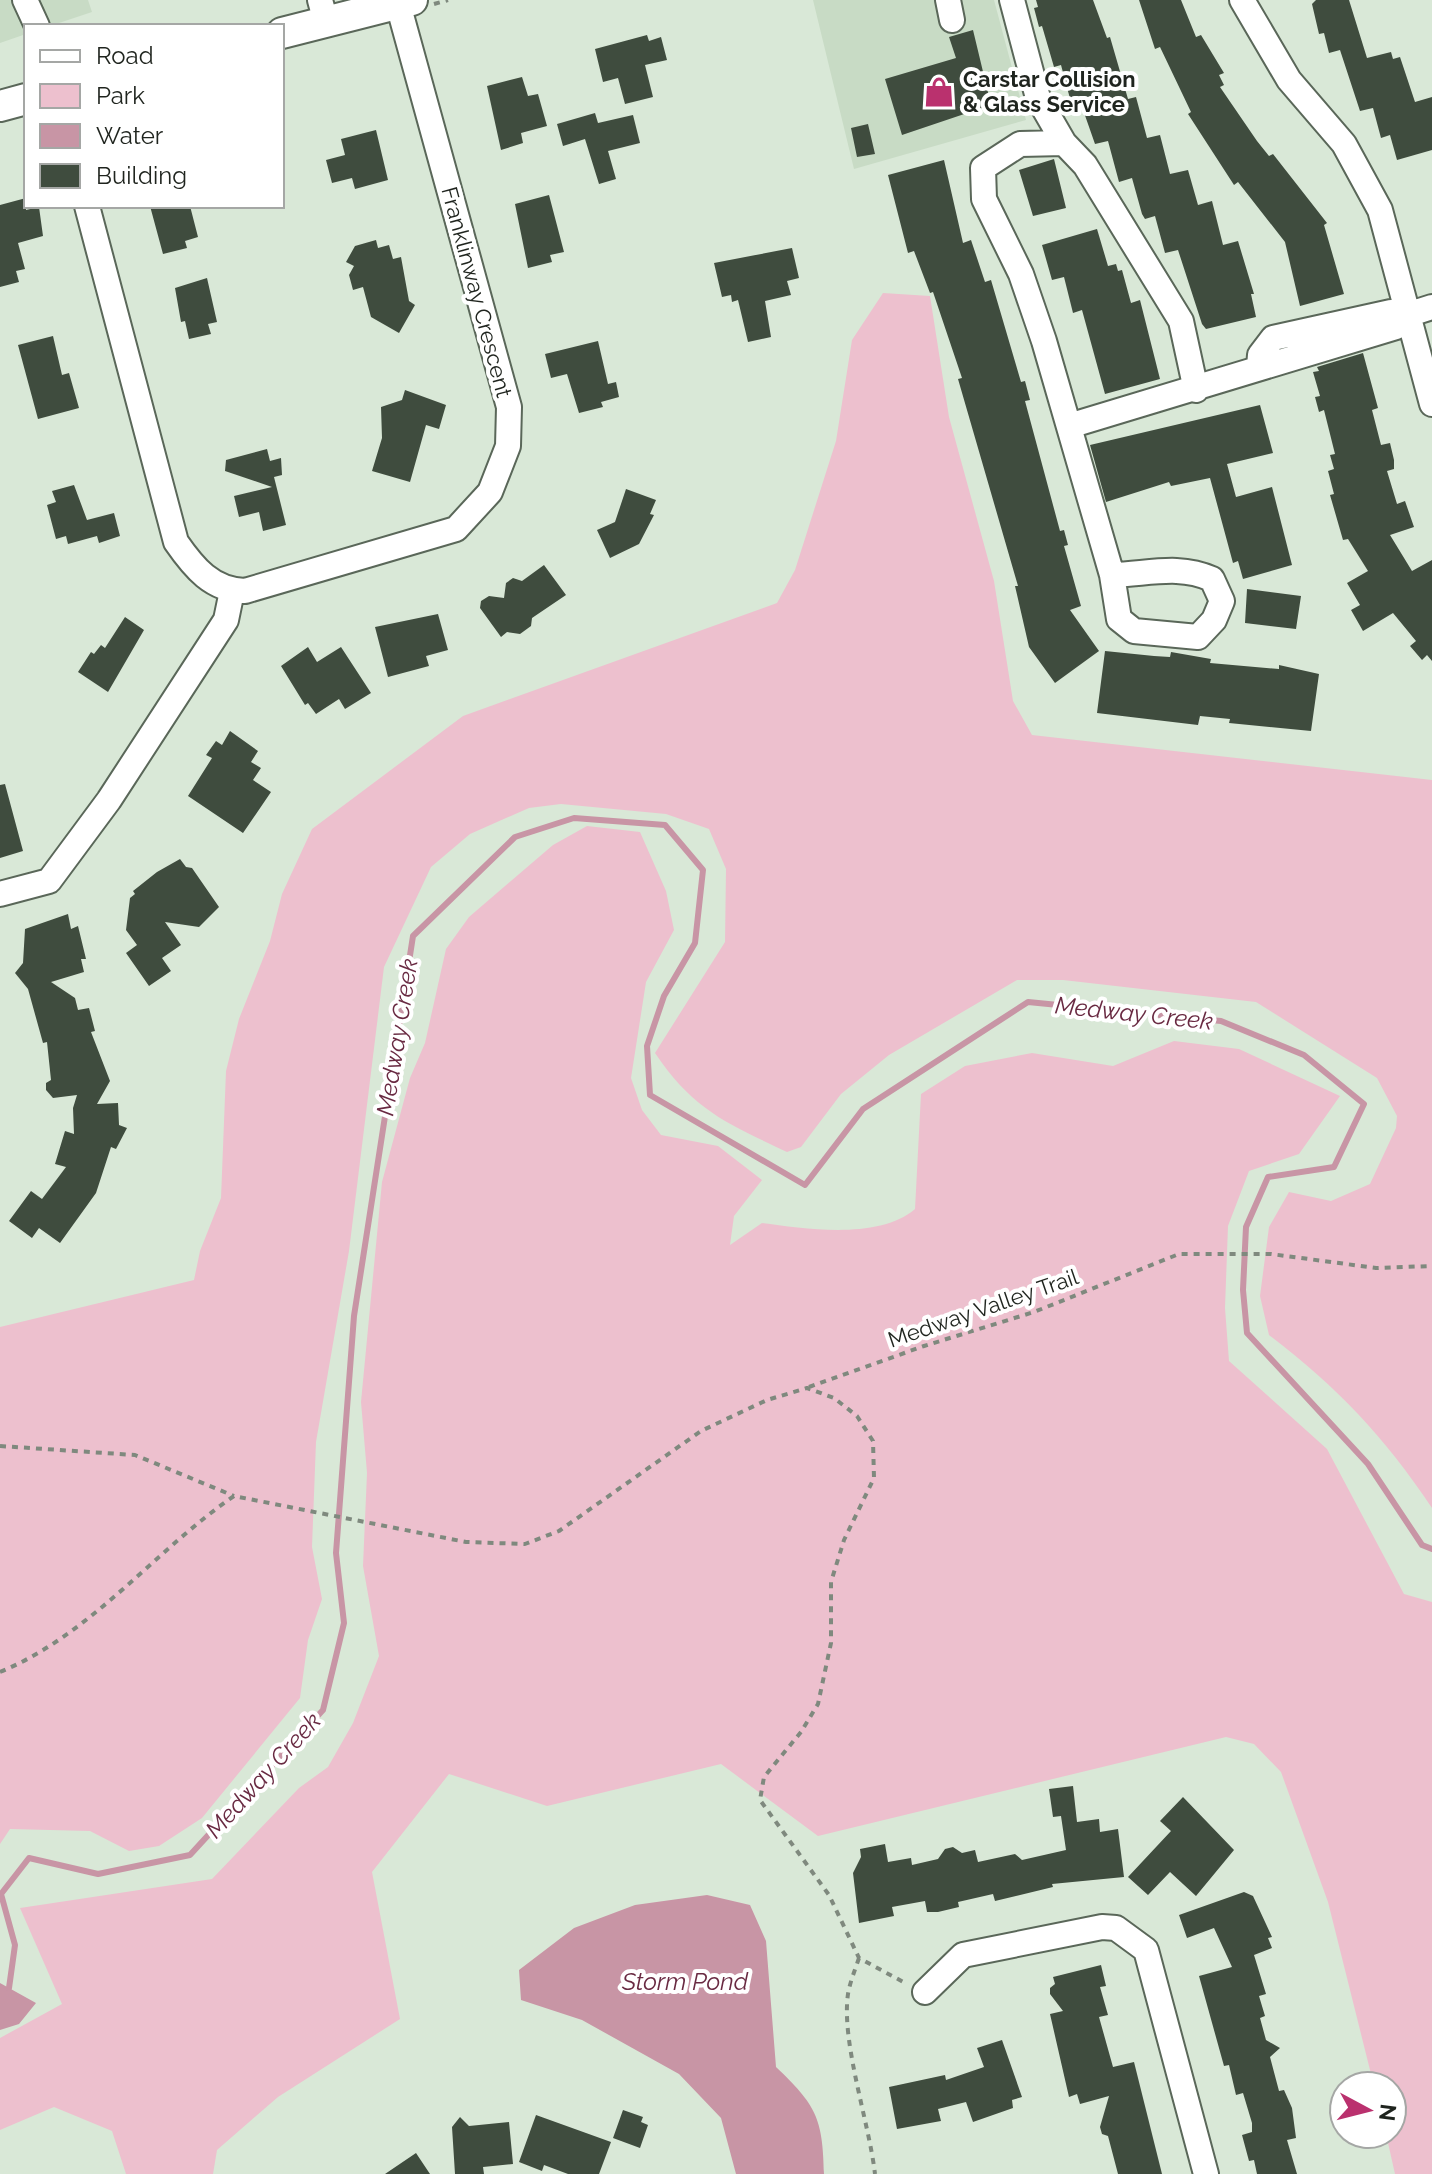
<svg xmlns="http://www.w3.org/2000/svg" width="1432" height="2174" viewBox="0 0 1432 2174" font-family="Raleway,sans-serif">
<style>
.built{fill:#c8dbc5}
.green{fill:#edc0ce}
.water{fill:#c895a5}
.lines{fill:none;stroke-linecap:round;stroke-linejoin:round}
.stream{stroke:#c895a5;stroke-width:6}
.building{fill:#3f4c3e}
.minor-casing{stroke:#5a6759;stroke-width:28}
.major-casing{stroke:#5a6759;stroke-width:34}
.path{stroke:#7f897e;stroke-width:4;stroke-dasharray:6 6;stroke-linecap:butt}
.minor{stroke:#fff;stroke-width:24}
.major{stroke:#fff;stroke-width:30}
.labels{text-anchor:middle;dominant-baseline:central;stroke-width:8;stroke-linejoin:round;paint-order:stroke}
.poi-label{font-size:22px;font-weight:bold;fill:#1f241e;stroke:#fff;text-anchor:start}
.street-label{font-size:22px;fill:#1f241e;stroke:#fff}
.water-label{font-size:24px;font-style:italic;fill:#692a42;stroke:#fff}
</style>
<rect width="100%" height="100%" fill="#d9e8d7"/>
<path class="built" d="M0 0H88L92 12 50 26H26V34L0 43Z
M813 0H994L1026 120 854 169Z"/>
<path class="green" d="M883 293 930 296 949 417 994 581 1013 701 1032 735 1432 780V1508C1384 1436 1338 1388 1269 1335L1260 1296 1269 1227 1289 1192 1331 1201 1370 1184 1396 1128 1397 1116 1377 1078 1256 1002 1063 980H1017L889 1055 841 1094 801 1147 787 1152C728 1124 693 1110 655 1053L725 942 726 869 709 829 666 814 561 804 529 808 470 834 431 867 384 967 349 1251 316 1442 312 1547 322 1599 308 1640 300 1698 202 1818 159 1846 129 1851 90 1831 10 1829 0 1844V1327L194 1280 200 1251 221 1198 226 1071 239 1019 270 941 282 894 312 829 463 716 777 603 795 570 836 441 852 340Z
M587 826 640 832 666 891 674 930 646 982 631 1078 642 1110 661 1135 718 1146 762 1180 734 1216 730 1245 762 1223C806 1229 879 1240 915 1209L921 1094 965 1066 1032 1053 1113 1066 1174 1041 1239 1049 1340 1096 1299 1154 1249 1171 1228 1226 1225 1308 1229 1361 1327 1449 1404 1594 1432 1602V2174H1395L1386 2134H1392V2086H1374L1328 1902 1281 1772 1254 1744 1226 1737 818 1836 721 1764 547 1806 449 1774 372 1872 400 2019 278 2097 217 2150 213 2174H126L112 2131 54 2107 0 2130V2038L62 2004 20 1908 212 1879 299 1788 328 1767 353 1723 379 1656 363 1566 367 1473 361 1402 382 1182 410 1078 425 1043 446 949 469 917 553 845Z"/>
<path class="water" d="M707 1895 750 1905 766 1941 776 2067C816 2105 823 2118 824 2174H736L721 2118 679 2074 582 2020 521 2000 519 1970 574 1928 635 1905Z
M0 1983 36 2003 19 2024 0 2030Z"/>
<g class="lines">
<path class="stream" d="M9 1988 15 1945 1 1894 29 1858 98 1874 190 1855 323 1710 344 1623 336 1553 354 1316 413 936 515 837 574 818 665 825 703 870 695 943 664 996 647 1046 650 1095 805 1185 863 1109 1028 1002 1221 1021 1304 1055 1364 1104 1334 1167 1268 1177 1246 1227 1243 1290 1247 1333 1368 1464 1422 1545 1432 1549"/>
</g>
<path class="building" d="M1036 0H1093L1107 38 1110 37 1128 99 1136 97 1147 138 1160 135 1170 174 1188 170 1198 205 1212 201 1223 245 1238 241 1254 294H1251L1256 317 1206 329 1202 324 1178 250 1165 253 1155 216 1145 219 1142 214 1132 178 1119 182 1108 141 1095 144 1081 104 1072 106 1061 65 1054 67 1042 26 1039 27 1034 8 1038 7Z
M1139 0H1181L1196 37 1201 35 1224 73 1219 75 1224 85 1220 87 1257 141 1269 156 1273 154 1327 223 1324 225 1344 294 1300 306 1285 242 1238 182 1234 185 1188 114 1191 112 1160 47 1155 49Z
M1316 0H1349L1367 58 1391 52 1393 59 1400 57 1415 102 1432 97V150L1397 160 1390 135 1381 138 1373 108 1360 111 1340 50 1329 53 1324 33 1319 34 1312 4Z
M973 30 991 105 902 135 885 79 956 58 949 37Z
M647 35 649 41 661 37 667 60 645 65 653 97 625 104 618 78 603 82 595 49Z
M522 77 528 96 538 94 547 126 521 133 523 143 501 150 487 86Z
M595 113 598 123 633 115 640 143 608 151 616 179 599 184 585 139 563 146 557 124Z
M868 124 875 154 857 157 851 128Z
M376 130 388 180 355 189 352 178 332 183 326 160 345 155 341 139Z
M1054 159 1066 208 1033 216 1019 170Z
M944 160 963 243 971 240 985 282 991 280 1021 382 1025 381 1030 400 1025 401 1060 531 1064 530 1068 545 1064 546 1081 606 1070 610 1099 651 1055 683 1029 647 1015 586H1018L958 379 962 378 933 292 930 293 914 251 908 253 888 175Z
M549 195 564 252 550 255 552 262 528 268 515 204Z
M26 198V210L39 207 43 236 18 243 25 269 16 271 19 282 0 287V205Z
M150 206H190L198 237 185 241 187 248 163 254Z
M1097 229 1108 266 1116 264 1118 271 1122 270 1131 303 1140 300 1160 379 1105 394 1082 310 1073 313 1064 277 1052 280 1042 245Z
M376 240 378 248 389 245 393 259 401 257 409 301 415 305 399 333 371 317 363 287 353 290 349 275 354 266 346 262 355 246Z
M792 248 799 278 787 281 791 295 765 301 771 337 748 342 738 300 732 302 731 295 722 297 714 263Z
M207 278 217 322 208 324 211 334 189 339 185 321 181 322 175 288Z
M53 336 62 375 69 373 79 408 38 419 18 345Z
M598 341 608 384 616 382 619 397 601 402 603 407 579 413 567 374 551 378 545 354Z
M1363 353 1378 408 1372 410 1381 445 1390 443 1394 460V469L1387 471 1397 504 1405 501 1414 527 1390 535 1412 571 1432 560V661L1427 655 1422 660 1410 646 1416 641 1393 613 1363 631 1351 610 1360 605 1347 583 1368 571 1348 539 1343 540 1330 495 1334 494 1328 471 1334 469 1330 455 1335 454 1324 410 1319 412 1315 397 1320 396 1313 372 1319 371 1317 367Z
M405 390 446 405 439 429 426 425 410 482 372 471 382 438 381 407 402 400Z
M1260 405 1273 453 1227 464 1236 497 1272 487 1292 565 1243 579 1238 561 1233 563 1210 478 1171 486 1169 482 1106 502 1090 445Z
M267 449 270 461 281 458 282 475 274 477 286 525 263 531 259 512 239 517 234 496 272 487 225 471 226 460Z
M74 485 87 520 114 513 120 536 99 543 97 536 68 544 66 536 56 539 47 505 56 502 52 491Z
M626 489 656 500 650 514 654 515 639 544 610 558 597 530 615 522Z
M544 565 566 595 532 618 531 626 520 634 507 632 501 637 480 608 481 601 489 596 504 598 506 583 513 578 522 581Z
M1247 589 1301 596 1296 629 1245 623Z
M438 614 448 650 426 656 429 666 388 677 375 627Z
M125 617 144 630 108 692 78 672 91 652 94 654 101 645 105 648Z
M308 647 317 662 341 647 371 693 345 709 339 699 316 714 308 703 305 705 281 666Z
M1105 651 1154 656 1170 657 1171 652 1211 659 1210 663 1279 669V665L1319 674 1311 731 1229 723 1230 719 1200 716 1198 725 1097 713Z
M230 731 258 751 251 762 261 768 253 780 271 792 243 833 188 796 212 758 206 755 216 741 222 745Z
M5 784 23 851 0 858V785Z
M180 859 186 867 192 868 219 907 199 927 165 922 181 945 162 958 171 971 149 986 126 953 137 945 126 930 130 898 135 894 133 891 157 872Z
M68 914 71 929 78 926 86 959H81L84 972 51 982 75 998 78 1010 89 1008 95 1031 91 1032 110 1081 97 1104 118 1103 119 1125 127 1128 116 1149 111 1147 96 1193 60 1243 39 1228 32 1238 9 1221 31 1191 42 1199 66 1167 55 1164 65 1131 74 1134 73 1108 77 1095 53 1098 46 1090V1083L51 1080 47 1042 43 1043 28 989 15 973 23 963 25 929Z
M1073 1786 1077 1822 1099 1819 1100 1832 1118 1829 1124 1877 1052 1884 1053 1887 995 1901 993 1894 958 1902 959 1907 938 1912H927L925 1901 892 1907 894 1916 859 1923 853 1873 861 1857 860 1849 885 1844 888 1862 911 1858 912 1865 938 1859 945 1849 953 1847 962 1853 975 1850 978 1862 1015 1854 1022 1860 1066 1850 1061 1816 1053 1817 1049 1789Z
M1183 1797 1234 1850 1196 1896 1170 1872 1148 1895 1128 1877 1171 1831 1160 1821Z
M1244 1892 1253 1896 1272 1937 1268 1938 1272 1948 1254 1955 1266 1994 1259 1996 1265 2016 1260 2018 1266 2040 1280 2048 1270 2057 1279 2091 1284 2090 1292 2108 1296 2138 1287 2140 1297 2174H1257L1254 2160 1249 2161 1242 2135 1252 2132V2123L1243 2093 1236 2095 1229 2065 1224 2066 1199 1976 1232 1967 1214 1928 1187 1938 1179 1915Z
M1101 1965 1106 1986 1100 1987 1108 2015 1099 2017 1113 2067 1134 2062 1162 2174H1118L1108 2136 1102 2134 1100 2127 1109 2096 1080 2104 1077 2094 1069 2097 1050 2014 1063 2011 1050 1994V1988L1055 1984 1053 1977Z
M1002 2040 1022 2097 1012 2100 1013 2108 973 2122 966 2102 938 2109 941 2121 897 2129 889 2087 945 2075 946 2080 984 2067 977 2048Z
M623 2110 643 2117 641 2122 648 2125 640 2148 613 2138Z
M536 2115 611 2142 599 2174H568L544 2165 542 2171 519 2162Z
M460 2117 469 2126 509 2122 513 2164 483 2167 484 2174H455L452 2127Z
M416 2153 430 2174H385Z"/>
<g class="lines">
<g class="minor-casing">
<path id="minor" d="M25 0 37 26
M320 0 326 22
M948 0 952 20
M1012 0 1038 98 1064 143
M1242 0 1289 80 1344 144 1380 210 1432 404
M87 206 176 542C194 568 212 590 245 591L456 529 490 492 508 446 509 407 398 4
M1259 367 1260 355 1273 338 1391 312 1410 314 1432 307
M1069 426 1396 327 1410 314
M1112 575C1148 574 1179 564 1212 579L1222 601 1214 620 1198 637 1134 631 1119 619 1112 575 1044 341 1021 274 984 199 983 168 1020 144 1064 143 1085 165 1181 321 1196 390
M0 894 49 881 109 800 226 620 232 591
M925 1992 963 1955 1102 1927 1116 1928 1146 1950 1206 2174"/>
</g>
<g class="major-casing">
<path id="major" d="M282 33 412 0
M0 106 26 99"/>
</g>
<path class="path" d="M434 4 448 0
M809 1387 924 1346 1034 1312 1179 1254H1271L1376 1268 1432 1266
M0 1446 135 1455 234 1496
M0 1672C92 1634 154 1551 234 1496L466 1542 525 1544 559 1531 701 1431 767 1400 807 1388 834 1398 857 1416 873 1441 874 1478 844 1540 831 1582V1643L818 1704 801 1732 764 1777 760 1800 829 1895 859 1958 907 1984
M859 1958C855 1970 850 1982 848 1994 841 2042 869 2122 875 2174"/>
<use href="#minor" class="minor"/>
<use href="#major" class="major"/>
</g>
<defs>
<g id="shop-bare" transform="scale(2.4)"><path d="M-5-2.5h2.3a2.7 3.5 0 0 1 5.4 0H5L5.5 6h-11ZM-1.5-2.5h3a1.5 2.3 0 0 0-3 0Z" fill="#ba316e" stroke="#fff" stroke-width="2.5" paint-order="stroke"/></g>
</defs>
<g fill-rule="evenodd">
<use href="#shop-bare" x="939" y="92"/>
</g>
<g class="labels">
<g class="poi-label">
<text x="963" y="79">Carstar Collision<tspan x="963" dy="25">&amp; Glass Service</tspan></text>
</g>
<g class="street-label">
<text transform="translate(477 292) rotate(75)">Franklinway Crescent</text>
<text transform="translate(983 1308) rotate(-19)">Medway Valley Trail</text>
</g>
<g class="water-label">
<text transform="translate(1134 1013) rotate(6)">Medway Creek</text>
<text transform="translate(397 1037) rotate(-81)">Medway Creek</text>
<text transform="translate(263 1775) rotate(-48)">Medway Creek</text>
<text x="685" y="1981">Storm Pond</text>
</g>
</g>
<rect x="24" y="24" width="260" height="184" fill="#ffffff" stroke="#a5a7a5" stroke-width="2"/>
<rect x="40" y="50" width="40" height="12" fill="#ffffff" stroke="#a5a7a5" stroke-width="2"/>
<text x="96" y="64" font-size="24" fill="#1f241e">Road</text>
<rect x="40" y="84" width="40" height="24" fill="#edc0ce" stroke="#a5a7a5" stroke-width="2"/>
<text x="96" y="104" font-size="24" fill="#1f241e">Park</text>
<rect x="40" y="124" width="40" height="24" fill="#c895a5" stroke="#a5a7a5" stroke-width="2"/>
<text x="96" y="144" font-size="24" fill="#1f241e">Water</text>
<rect x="40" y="164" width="40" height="24" fill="#3f4c3e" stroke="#a5a7a5" stroke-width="2"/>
<text x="96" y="184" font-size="24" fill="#1f241e">Building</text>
<g transform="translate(1368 2110) rotate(97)"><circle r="38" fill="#ffffff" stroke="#a5a7a5" stroke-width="2"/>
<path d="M0-6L14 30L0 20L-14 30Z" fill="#ba316e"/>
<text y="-12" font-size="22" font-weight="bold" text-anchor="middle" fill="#1f241e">N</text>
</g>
</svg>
